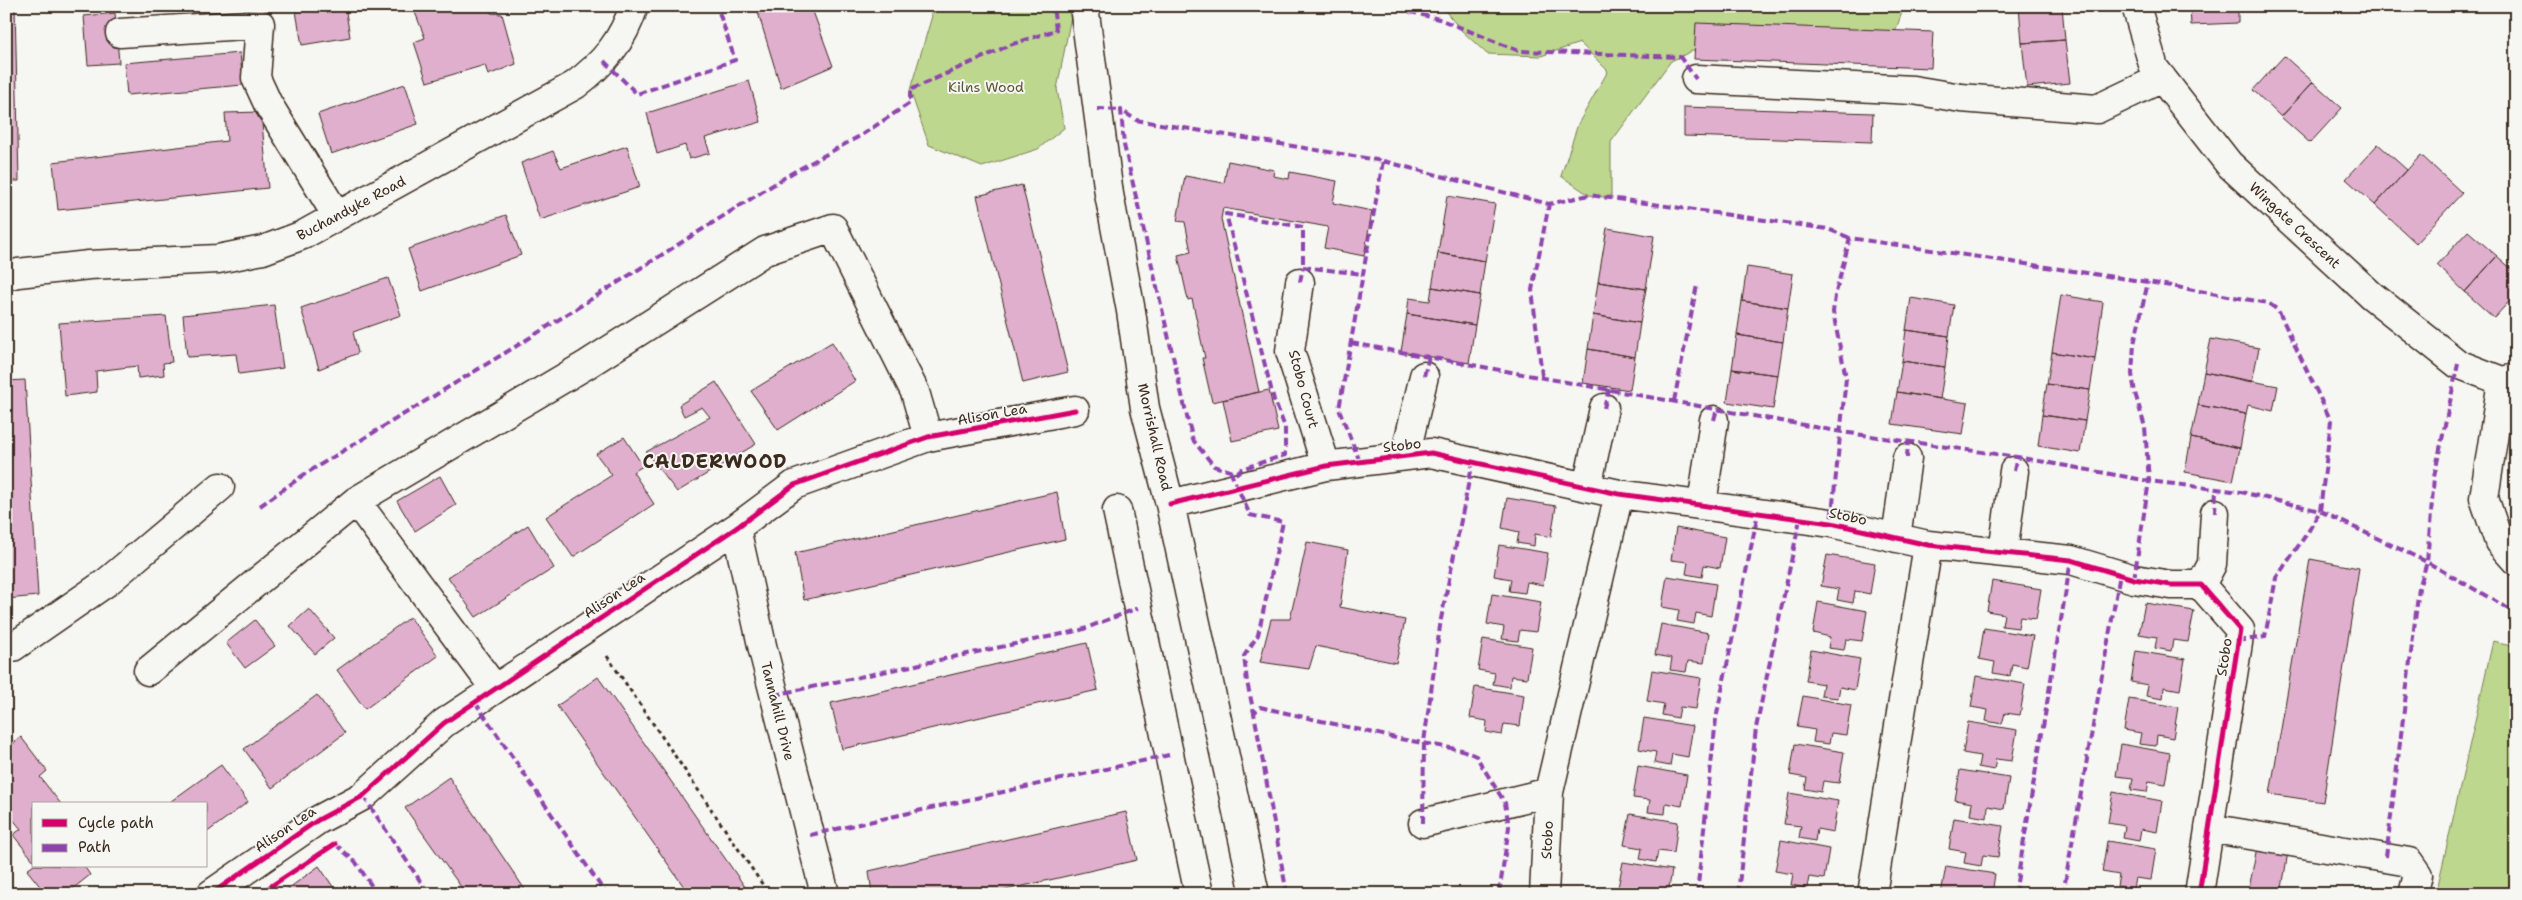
<svg xmlns="http://www.w3.org/2000/svg" width="2522" height="900" viewBox="0 0 2522 900" font-family="'Shantell Sans',sans-serif">
<style>
.green{fill:#bdd78e;stroke:#7c8056}
.building{fill:#e0afce;stroke:#3b2a1e}
.lines{fill:none;stroke-linecap:round;stroke-linejoin:round}
.minor-casing{stroke:#3b2a1e;stroke-width:31}
.path{stroke:#3b2a1e;stroke-width:3;stroke-dasharray:4 4;stroke-linecap:butt}
.minor{stroke:#f6f6f2;stroke-width:28}
.quiet{stroke:#8e44ad;stroke-width:4;stroke-dasharray:8 4;stroke-linecap:butt}
.cycleway-casing{stroke:#f6f6f2;stroke-width:8}
.cycleway{stroke:#d6006c;stroke-width:5}
.labels{text-anchor:middle;dominant-baseline:central;stroke-width:4;stroke-linejoin:round;paint-order:stroke}
.park-label{font-size:14px;fill:#5c553a;stroke:#f6f6f2}
.street-label{font-size:14px;fill:#3b2a1e;stroke:#f6f6f2}
.district-label{font-size:19px;font-weight:bold;letter-spacing:1px;fill:#3b2a1e;stroke:#f6f6f2}
</style>
<rect width="100%" height="100%" fill="#f6f6f2"/>
<filter id="ink" filterUnits="userSpaceOnUse"><feTurbulence type="fractalNoise" baseFrequency=".02" numOctaves="2"/><feDisplacementMap in="SourceGraphic" scale="10" xChannelSelector="R" yChannelSelector="G"/><feConvolveMatrix kernelMatrix="1 2 1 2 8 2 1 2 1" color-interpolation-filters="sRGB"/></filter>
<g filter="url(#ink)">
<path class="green" d="M926 6H1073L1057 89 1064 128 1038 149 982 167 929 145 910 90 932 16Z
M1441 6H1897L1902 12 1888 53 1734 31 1671 61 1611 142V198L1589 195 1561 176 1578 124 1608 71 1580 43 1541 56 1487 54 1461 30Z
M2493 641 2516 646V894H2436Z"/>
<path class="building" d="M6 6H15L19 181H6Z
M164 6H233L165 12Z
M295 6H345L350 37 302 45Z
M451 6 453 9 461 6H487L491 13 502 14 516 64 488 75 485 65 427 82 414 42 425 38 413 7Z
M539 6H563L541 12Z
M756 6H811L833 66 781 88Z
M2019 6H2062L2065 40 2022 43Z
M2190 6H2238V23L2191 25Z
M115 13 119 63 88 65 84 16Z
M1696 23 1933 32 1931 68 1694 59Z
M2065 40 2070 83 2027 87 2022 43Z
M240 53 243 85 127 95 124 63Z
M2284 56 2313 82 2281 117 2253 90Z
M749 81 761 122 705 138 710 153 689 159 685 145 657 154 647 113Z
M2313 82 2342 108 2310 143 2281 117Z
M405 84 418 124 331 154 318 114Z
M1684 107 1873 113 1872 142 1684 136Z
M261 112 268 188 58 210 53 162 227 141 225 113Z
M2378 144 2407 170 2375 205 2346 179Z
M627 146 640 187 540 220 521 163 553 151 561 168Z
M2421 155 2462 193 2416 243 2375 205Z
M1228 161 1274 170 1273 176 1289 179 1290 172 1337 181 1333 203 1372 211 1364 256 1324 248 1328 227 1223 208 1221 219 1259 392 1212 402 1202 358H1205L1192 299 1188 300 1178 255 1191 252 1185 222 1177 221 1185 176 1224 183Z
M1022 185 1068 372 1023 383 977 196Z
M1447 196 1495 204 1485 261 1438 253Z
M506 215 521 255 422 291 408 249Z
M1607 228 1654 236 1646 289 1598 282Z
M2468 231 2497 256 2465 292 2437 265Z
M1438 253 1485 261 1480 295 1432 287Z
M2497 256 2516 273V294L2494 318 2465 292Z
M1747 267 1793 274 1788 308 1742 301Z
M388 278 401 315 353 332 358 353 319 369 301 308Z
M1598 282 1646 289 1640 323 1593 315Z
M1432 287 1480 295 1475 325 1407 314 1409 298 1430 301Z
M2061 295 2103 302 2095 359 2052 352Z
M1911 298 1954 305 1949 336 1906 330Z
M1742 301 1788 308 1783 342 1737 335Z
M274 305 283 368 239 374 236 354 187 357 183 315Z
M1407 314 1475 325 1469 363 1401 352Z
M1593 315 1640 323 1635 357 1588 349Z
M166 316 172 362 163 363 164 375 138 378 137 366 96 371 97 392 65 396 59 323Z
M1906 330 1949 336 1945 367 1902 361Z
M1737 335 1783 342 1778 375 1732 369Z
M2211 339 2259 348 2252 382 2204 372Z
M832 342 855 381 778 430 751 391Z
M1588 349 1635 357 1630 390 1583 383Z
M2052 352 2095 359 2090 390 2047 384Z
M1902 361 1945 367 1940 399 1897 392Z
M1732 369 1778 375 1773 409 1727 402Z
M2204 372 2278 386 2273 411 2248 405 2246 414 2198 405Z
M25 380 38 596 6 599V381Z
M716 382 756 444 677 492 646 452 710 417 702 407 684 416 679 405Z
M2047 384 2090 390 2085 421 2042 415Z
M1269 390 1278 431 1232 441 1223 400Z
M1897 392 1968 403 1963 434 1892 424Z
M2198 405 2246 414 2240 448 2191 438Z
M2042 415 2085 421 2080 453 2038 446Z
M624 437 643 466 633 472 654 504 573 557 546 517 612 475 596 454Z
M2191 438 2240 448 2233 481 2185 472Z
M440 476 456 505 415 531 397 501Z
M1057 492 1065 539 804 600 795 553Z
M1507 498 1556 506 1551 537 1535 534 1534 546 1517 543 1519 532 1502 528Z
M528 525 554 568 476 617 448 577Z
M1676 528 1725 537 1720 568 1704 565 1702 577 1686 574 1688 562 1671 560Z
M1307 542 1348 550 1340 607 1405 620 1396 663 1316 646 1309 669 1260 662 1271 619H1290Z
M1499 545 1548 553 1543 585 1527 582 1525 593 1509 591 1511 579 1494 576Z
M1827 555 1875 563 1870 594 1855 591 1853 603 1837 600 1839 589 1821 586Z
M2310 559 2359 568 2323 802 2270 794Z
M1667 576 1716 584 1711 616 1696 613 1694 624 1677 621 1679 610 1662 607Z
M1992 581 2041 589 2036 619 2020 617 2018 628 2002 626 2004 614 1987 611Z
M1492 594 1541 602 1536 632 1520 630 1518 641 1502 639 1504 627 1487 624Z
M1818 602 1867 611 1862 641 1846 639 1844 650 1828 648 1830 637 1813 633Z
M2145 603 2194 611 2188 642 2173 640 2171 651 2155 648 2157 637 2139 634Z
M309 609 334 638 315 654 290 626Z
M410 617 438 656 365 709 337 670Z
M255 620 275 646 245 668 226 643Z
M1661 624 1709 633 1704 663 1688 661 1686 672 1670 670 1672 658 1655 655Z
M1984 628 2033 636 2027 667 2012 664 2010 676 1993 673 1995 662 1979 659Z
M1483 639 1532 647 1527 678 1511 676 1510 687 1493 684 1495 673 1478 670Z
M1087 643 1098 690 842 749 831 703Z
M1811 650 1860 659 1855 690 1840 687 1838 698 1821 696 1823 684 1806 681Z
M2136 651 2185 659 2180 690 2164 687 2163 699 2146 696 2148 685 2131 682Z
M1652 670 1701 678 1696 709 1680 707 1678 718 1662 715 1664 704 1647 701Z
M1976 676 2025 684 2020 715 2005 713 2002 724 1986 721 1988 710 1971 707Z
M598 677 750 894H689L557 706Z
M1475 687 1524 695 1520 726 1504 724 1502 735 1486 732 1487 721 1470 718Z
M317 695 345 733 272 788 244 749Z
M1803 696 1851 705 1846 735 1831 733 1829 744 1813 742 1815 730 1797 727Z
M2129 699 2178 707 2173 738 2157 735 2156 746 2139 744 2141 733 2124 730Z
M1644 718 1693 726 1688 757 1672 754 1670 766 1654 763 1656 752 1639 749Z
M1968 722 2017 730 2012 761 1996 759 1994 770 1978 767 1980 756 1963 753Z
M21 737 47 771 40 777 61 804H34V861L13 835 21 829 6 811V749Z
M1795 744 1844 752 1839 783 1823 781 1821 792 1805 789 1807 778 1790 775Z
M2121 744 2170 753 2165 784 2149 781 2147 792 2131 790 2133 778 2116 776Z
M221 765 248 802 206 833V804H167Z
M1638 766 1687 775 1682 806 1666 803 1665 814 1648 812 1650 800 1633 798Z
M1960 770 2009 778 2004 809 1988 806 1987 818 1970 815 1972 803 1955 800Z
M449 777 471 810 528 894H466L405 808Z
M2113 792 2162 801 2157 832 2141 829 2139 841 2123 838 2125 826 2108 823Z
M1789 793 1838 801 1833 832 1817 829 1815 841 1799 838 1801 826 1784 824Z
M1126 812 1137 860 988 894H872L869 871Z
M1630 814 1678 822 1674 853 1658 851 1656 862 1640 859 1642 848 1624 845Z
M1954 818 2003 826 1998 857 1983 855 1981 866 1964 863 1966 852 1949 849Z
M1781 840 1829 849 1824 879 1809 877 1807 888 1791 885 1793 874 1775 871Z
M2107 841 2156 849 2151 880 2135 878 2133 889 2117 886 2119 875 2102 872Z
M2257 847 2288 852 2281 894H2248Z
M1623 862 1672 870 1668 894 1617 893Z
M34 865 84 866 90 875 66 894H46L27 870Z
M319 866 338 894H281Z
M1946 866 1995 874 1992 894H1941Z
M2099 888 2131 894H2098Z"/>
<g class="lines">
<g class="minor-casing">
<path id="minor" d="M1084 6 1109 194 1131 311 1145 408 1170 504 1255 894
M2136 6 2154 68 2229 164 2371 295 2458 364 2502 381 2516 378
M120 33 260 24 256 78 268 104 337 216
M1696 79 1913 90 1961 98 2097 109 2162 78
M6 276 18 273 89 265 218 259 263 250 303 235 575 85C604 63 623 41 634 6
M1300 282 1290 351 1326 466
M2502 381 2484 498 2499 542 2516 561
M1405 456 1424 376
M1587 487 1604 408
M356 501 495 689
M1170 504 1326 466 1431 453 1619 494 1831 523 1928 545 2071 560 2134 579 2171 585H2201L2240 630 2199 894
M1702 505 1714 420
M1117 510 1199 894
M736 528 763 650 825 894
M1896 538 1907 458
M2003 553 2014 471
M2201 585 2212 564 2215 513
M6 648 13 647 107 582 220 487
M148 671 356 501 586 365 765 251 833 228 915 392 928 437
M1423 823 1549 792
M2209 828 2409 862 2418 875 2413 894
M211 894 318 820 363 796 444 723 736 528 794 485 928 437 1075 410
M1544 894 1549 792 1619 494
M1872 894 1928 545"/>
</g>
<path class="path" d="M607 656 769 894"/>
<use href="#minor" class="minor"/>
<path class="quiet" d="M1386 6 1439 19 1519 51 1680 57 1696 79
M604 61 637 94 735 60 717 6
M1097 109 1121 110
M1383 161 1549 204 1589 195 1828 229 1850 238
M6 275 7 276
M1300 282 1303 267
M1351 343 1842 432 2017 457 2149 481 2241 492 2320 511 2331 421 2278 310 2268 303 2148 282 1850 238 1835 296 1833 312 1846 378 1831 523
M1424 376 1429 357
M1542 376 1532 290 1549 204
M1674 401 1697 285
M1604 408 1609 389
M1714 420 1717 409
M1907 458 1908 442
M1360 462 1339 409 1383 161 1136 120 1121 110 1124 145 1188 421 1193 440 1214 466 1237 473 1241 469 1285 455V427L1274 400 1226 214 1303 227V267L1363 274
M1230 471 1250 515 1283 522 1258 635 1244 656 1247 682 1254 713
M2014 471 2017 457
M260 506 305 474 523 342 792 173 860 136 910 103V90L1010 45 1056 30 1053 6
M2215 513 2216 489
M2134 579 2149 481 2145 427 2135 393 2132 374 2134 344 2148 282
M2238 641 2265 637 2276 578 2308 532 2320 511 2427 562 2516 613
M774 695 1081 630 1138 608
M475 702 606 894
M363 796 429 894
M1423 823 1424 742 1441 619 1473 461
M810 835 1169 755
M335 844 355 861 377 894
M2386 857 2419 588 2427 562 2434 477 2458 364
M1287 894 1254 713 1260 707 1400 739 1462 750 1476 756 1505 803 1509 827 1499 894
M1697 894 1716 719 1758 513
M1738 894 1756 728 1800 519
M2015 894 2071 560
M2063 894 2120 574"/>
<g class="cycleway-casing">
<path id="cycleway" d="M1170 504 1326 466 1431 453 1619 494 1831 523 1928 545 2071 560 2134 579 2171 585H2201L2240 630 2199 894
M211 894 318 820 363 796 444 723 736 528 794 485 928 437 1075 410
M259 894 335 844"/>
</g>
<use href="#cycleway" class="cycleway"/>
</g>
</g>
<g class="labels">
<g class="park-label">
<text x="986" y="87">Kilns Wood</text>
</g>
<g class="street-label">
<text transform="translate(351 208) rotate(-28)">Buchandyke Road</text>
<text transform="translate(2295 225) rotate(43)">Wingate Crescent</text>
<text transform="translate(1304 389) rotate(75)">Stobo Court</text>
<text transform="translate(992 414) rotate(-10)">Alison Lea</text>
<text transform="translate(1155 437) rotate(77)">Morrishall Road</text>
<text transform="translate(1402 445) rotate(-7)">Stobo</text>
<text transform="translate(1848 516) rotate(12)">Stobo</text>
<text transform="translate(614 595) rotate(-34)">Alison Lea</text>
<text transform="translate(2224 657) rotate(-81)">Stobo</text>
<text transform="translate(778 711) rotate(76)">Tannahill Drive</text>
<text transform="translate(285 829) rotate(-34)">Alison Lea</text>
<text transform="translate(1547 840) rotate(-87)">Stobo</text>
</g>
<g class="district-label">
<text x="715" y="461">CALDERWOOD</text>
</g>
</g>
<rect width="2522" height="900" fill="none" stroke="#f6f6f2" stroke-width="25"/>
<rect x="12" y="12" width="2497" height="875" fill="none" stroke="#3b2a1e" stroke-width="2" filter="url(#ink)"/>
<rect x="32" y="802" width="175" height="65" fill="#f6f6f2" stroke="#aba49d"/>
<rect x="42" y="819" width="25" height="8" fill="#d6006c" stroke="#aba49d"/>
<text x="78" y="828" font-size="15" fill="#3b2a1e">Cycle path</text>
<rect x="42" y="844" width="25" height="8" fill="#8e44ad" stroke="#aba49d"/>
<text x="78" y="852" font-size="15" fill="#3b2a1e">Path</text>
</svg>
